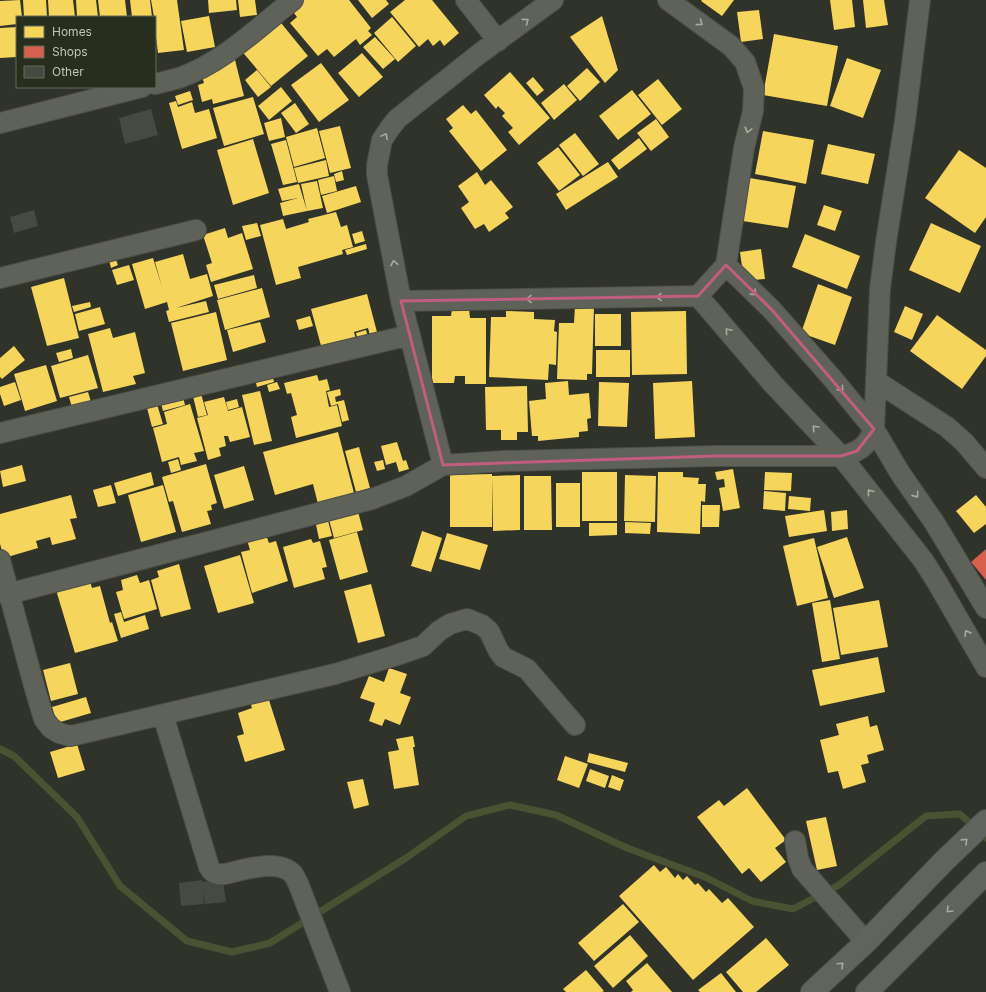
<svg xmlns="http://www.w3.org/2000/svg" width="986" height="992" viewBox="0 0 986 992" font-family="Inter,sans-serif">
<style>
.homes{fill:#f6d55c}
.shops{fill:#d6604d}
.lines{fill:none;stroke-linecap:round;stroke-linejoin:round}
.stream{stroke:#495232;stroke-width:7}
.building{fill:#464a40}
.street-casing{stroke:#4c4e47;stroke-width:22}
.highway-casing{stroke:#4c4f46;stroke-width:24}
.street{stroke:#5f6259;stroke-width:20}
.highway{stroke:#61635d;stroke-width:22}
.oneway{stroke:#a7ac9c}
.oneway2{stroke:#a8ac9e}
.marked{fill:none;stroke:#c15d7e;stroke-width:3;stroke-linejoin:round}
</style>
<rect width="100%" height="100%" fill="#303329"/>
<path class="homes" d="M20 0 22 17H17V24L0 26V1Z
M23 0H46L47 17H24Z
M48 0H73L75 17H49Z
M76 0H96L98 17H77Z
M98 0H125L127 17H100Z
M130 0H150L152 17H132Z
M151 0H177L184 50 158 53 155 28V17H154Z
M208 0H236L237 10 209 13Z
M238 0H255L257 15 240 17Z
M301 0H349L371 28 368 31 372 35 360 45 356 39 334 57 327 49 318 56 290 23 297 17 291 9Z
M358 0H386L389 4 372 18Z
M405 0H432L459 33 444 46 440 40 433 46 428 39 419 47 390 12Z
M702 0H734L722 16 701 1Z
M830 0H852L855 27 834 30Z
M863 0H884L888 25 866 28Z
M759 10 763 39 741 42 737 12Z
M209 16 215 47 187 52 181 21Z
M602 16 618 70 605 83 570 37Z
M392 17 416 46 398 62 374 33Z
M277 18 308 56 271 86 240 49Z
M17 27V57L0 58V28Z
M774 34 838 46 827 106 763 95Z
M375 37 395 59 383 69 363 47Z
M362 53 383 77 359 97 338 73Z
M847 58 881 70 863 118 830 106Z
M235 60 244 96 213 104 212 99 202 102 198 85 204 83 201 73 216 65Z
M321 63 349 100 319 122 291 85Z
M587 68 600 82 580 101 567 86Z
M257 70 271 87 258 97 245 80Z
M510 72 550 118 519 145 508 132 513 128 502 116 505 113 498 106 496 109 484 95Z
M533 77 544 90 537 96 526 83Z
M658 79 682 109 662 125 638 95Z
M564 84 577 100 554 120 541 103Z
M281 87 292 101 269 120 258 106Z
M632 90 651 114 618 140 599 116Z
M190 91 193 100 178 105 175 96Z
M253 97 264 134 224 146 213 108Z
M176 101 178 107 192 102 195 113 209 109 217 138 182 149 169 103Z
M295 103 309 124 296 133 281 113Z
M463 105 471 114 476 110 507 150 481 171 449 131 453 128 446 119Z
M281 118 285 137 269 141 264 123Z
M656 119 669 137 651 151 637 133Z
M340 126 351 168 330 173 319 131Z
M317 128 325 158 294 167 286 137Z
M763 131 814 140 806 184 755 174Z
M575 133 599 164 583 176 559 145Z
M639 138 647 149 619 170 611 160Z
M253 139 269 193 233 205 217 150Z
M286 140 297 182 283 185 271 144Z
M828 144 875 154 868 184 821 174Z
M558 147 580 175 559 191 537 163Z
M959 150 986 168V217L975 233 925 198Z
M326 160 329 176 298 183 294 168Z
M608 162 618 177 566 210 556 194Z
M342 171 344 180 336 182 334 174Z
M477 172 485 185 491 180 513 207 505 213 509 218 489 232 484 224 475 229 461 208 469 202 458 186Z
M334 176 337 191 321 195 318 180Z
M744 177 796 186 788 228 736 220Z
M317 181 323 208 307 211 301 184Z
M299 184 307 211 283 216 280 203 298 198 282 201 278 189Z
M356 186 361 202 327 213 322 196Z
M824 205 842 211 835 231 817 225Z
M336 212 341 227 347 225 353 247 342 250 343 254 298 267 301 278 276 285 260 225 283 219 286 229 309 222 308 219Z
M257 223 261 236 246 240 242 226Z
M931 223 981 246 960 293 909 270Z
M225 228 228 238 242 233 253 269 211 282 206 265 212 263 203 235Z
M362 231 365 241 355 244 352 234Z
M805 234 860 256 847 289 792 267Z
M366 244 367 249 347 255 345 250Z
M761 249 765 279 744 281 740 252Z
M183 254 190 279 207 274 213 296 176 308 206 301 209 312 169 322 166 311 169 310 167 302 145 309 132 264 153 258 162 287 155 262Z
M114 255 118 265 111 268 108 256Z
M129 265 134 280 117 285 112 270Z
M254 275 257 288 218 299 214 285Z
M64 278 79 338 47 346 31 287Z
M818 284 852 297 835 345 801 333Z
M262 288 270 317 225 330 217 300Z
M367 294 378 336 371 339 368 328 354 332 357 344 323 353 311 309Z
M90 302 91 307 74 312 72 306Z
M575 306H594L592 374H587V380L557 379 559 323H574Z
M905 306 923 314 912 340 894 332Z
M100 307 105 324 79 331 75 314Z
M452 309H469L470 318H486V384H465V376H455L454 383H432V316H451Z
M506 311 534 312V319L555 320 554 331 557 332 556 365 549 364 548 380 489 377 491 317H506Z
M686 311 687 374 632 375 631 312Z
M216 312 227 360 183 371 171 323Z
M595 314H621V346H595Z
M937 315 986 350V356L962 389 910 351Z
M310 316 313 326 299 330 296 320Z
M260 322 266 342 233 352 227 330Z
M110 328 113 338 135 332 145 373 133 376 136 384 103 392 88 334Z
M366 330 370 344 359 346 356 333Z
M14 346 25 360 2 379 0 377V358Z
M71 349 73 358 59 362 56 353Z
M596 350H630V377H596Z
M88 355 98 388 60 398 51 366Z
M46 365 57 401 25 411 14 374Z
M272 374 274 382 257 387 255 379Z
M317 375 319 381 327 379 330 390 326 391 329 407 337 405 342 426 296 438 291 417 297 415 291 393 287 394 284 383Z
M568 381 569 395 589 393 591 418 587 419 588 431 579 432V437L538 441V436H532L529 401 546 399 545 383Z
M692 381 695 437 655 439 653 383Z
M15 382 21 400 4 406 0 394V387Z
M277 382 280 389 269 392 267 385Z
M599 382 629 383 627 427 598 426Z
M527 386 528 432H517V440H501V430H486L485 387Z
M340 389 341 395 335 397 336 402 344 400 349 420 342 422 338 404 331 406 327 392Z
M200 390 207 415 198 417 192 392Z
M260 391 272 441 254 445 242 395Z
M88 392 92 405 73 411 69 397Z
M182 393 185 405 163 411 160 400Z
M224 397 228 411 242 407 250 437 230 442 228 436H224L226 446 219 448 221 456 208 460 197 418 208 415 204 402Z
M237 399 239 407 228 410 226 402Z
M156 401 163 424 152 427 146 404Z
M190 404 204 451 194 453 197 461 181 465 179 457 162 462 153 428 167 424 164 412Z
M338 432 354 493 318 504 313 484 275 495 263 452Z
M397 442 403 461 406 460 409 469 399 472 396 462 386 465 381 446Z
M359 447 370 488 356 492 345 451Z
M178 459 181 470 171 473 168 462Z
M383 460 385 469 377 471 374 462Z
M206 464 217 503 211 505 212 510 207 511 211 524 182 532 173 501 169 502 162 477Z
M22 465 26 481 3 487 0 471Z
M244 466 254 500 224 509 214 475Z
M733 469 740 508 723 511 719 488 725 487 724 479 717 480 715 472Z
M151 472 154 485 118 496 114 483Z
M582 472H617V521H582Z
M658 472H683V477L699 478 698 484H706L705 502 701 501 700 534 657 532Z
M765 472 792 473 791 491 764 490Z
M492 474V527H450V475Z
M520 475V530L493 531 492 476Z
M625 475 656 476 655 522 624 521Z
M524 476H551L552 530H524Z
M556 483H580V527H556Z
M111 485 116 503 98 507 93 490Z
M163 485 176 532 141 542 128 495Z
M764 491 786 493 785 511 763 509Z
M71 495 77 518 70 519 76 539 52 545 50 537 36 541 38 548 4 558 0 544V514Z
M976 495 986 507V524L974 533 956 511Z
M789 496 811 498 810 511 788 509Z
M702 505H720L719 527H702Z
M357 508 363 530 334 538 328 516Z
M824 510 827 531 789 537 785 516Z
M847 510 848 529 832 531 831 512Z
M327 517 332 536 319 539 315 520Z
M625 522 651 523 650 534 625 533Z
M589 523H617V535L589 536Z
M422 531 442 538 431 572 411 566Z
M357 532 368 572 340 580 329 540Z
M447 533 488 545 480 570 439 559Z
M266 535 269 543 276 541 288 581 252 593 241 552 250 550 247 540Z
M847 537 864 588 834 598 817 547Z
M814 538 828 598 797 606 783 546Z
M311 539 313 543 320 541 327 567 322 568 325 579 294 588 283 547Z
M240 555 254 603 218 613 204 566Z
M179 564 191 609 161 617 151 580 159 577 157 571Z
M137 575 140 583 149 580 157 609 124 619 116 592 123 590 121 580Z
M89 578 92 588 100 586 110 623 112 622 118 641 75 653 56 590Z
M371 584 385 636 358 643 344 591Z
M830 600 840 659 822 662 812 603Z
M879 600 888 647 841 655 833 608Z
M121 612 124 622 145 615 149 629 121 638 114 614Z
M878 657 885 692 820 706 812 670Z
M70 663 78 694 51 701 43 670Z
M389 668 407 674 400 693 411 697 400 725 385 719 382 726 369 721 375 703 360 698 369 676 384 682Z
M86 697 91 713 57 723 52 707Z
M268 697 285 750 245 762 237 736 244 734 238 713 252 708 250 702Z
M868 716 870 727 877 725 884 750 867 755 869 763 861 765 866 782 843 789 838 771 828 773 820 740 839 735 836 724Z
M413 736 415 747H413L419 785 394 789 388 752 399 750 396 739Z
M77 744 85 770 58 778 50 752Z
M589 753 628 763 625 772 587 762Z
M565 756 588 764 579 788 557 780Z
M590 769 609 776 605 788 586 781Z
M612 775 624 780 620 791 608 787Z
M363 779 369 805 354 809 347 782Z
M747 788 786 840 775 848 786 862 761 882 749 868 742 874 697 817 719 800 724 806Z
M826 817 837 866 817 870 806 821Z
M654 865 660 872 666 867 675 878 678 874 683 880 687 876 695 885 698 883 706 892 709 889 722 903 728 898 754 927 693 980 619 896Z
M623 904 639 922 594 961 578 943Z
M630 935 648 956 613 988 594 966Z
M766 938 789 965 756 992H743L726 972Z
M647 963 672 992H631L633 990 626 981Z
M586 970 604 991 602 992H566L563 989Z
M721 973 736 992H700L698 990Z"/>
<path class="shops" d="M986 549V580L971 562Z"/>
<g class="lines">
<path class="stream" d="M0 749 14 756 77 817 120 886 187 941 232 952 270 943 406 858 466 816 510 805 556 815 627 848 705 877 752 901 793 909 839 885 926 816 960 814 986 838"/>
</g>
<path class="building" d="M151 109 158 135 125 144 119 118Z
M34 210 38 226 14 233 10 217Z
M202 880 203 882 223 880 226 902 205 904 203 887 204 904 181 906 179 883Z"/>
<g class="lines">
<g class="street-casing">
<path id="street" d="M466 0 498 41
M155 84C163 82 171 80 179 78 224 62 257 28 293 0
M0 123 142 87
M726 265 772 310 832 378 874 429 900 473 934 522 986 608
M0 278 196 230
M698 296 773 384 841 456 923 560 937 582 986 667
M401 301 698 296 726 265 744 148 753 111 754 88 745 62 731 46 668 0
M876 381 947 427 964 442 986 468
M0 433 410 335
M443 465 401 301 377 175V165L382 140 390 128 397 119 479 54 553 0
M0 560 35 689 44 719 51 728 59 733 70 736 84 733 335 674 394 656 423 646 439 631 450 624 467 619 482 625 489 631 498 650 503 657 527 669 575 725
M0 593 8 594 372 499 406 486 443 465 504 461 716 456H841C858 453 868 446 874 429L880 289 886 242 905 121 920 0
M163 715 209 867C213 874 218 875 225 874 244 870 278 858 293 874 295 876 296 880 298 883L340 992
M795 841 798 858 802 869 866 942"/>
</g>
<g class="highway-casing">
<path id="highway" d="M812 992 866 942 944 861 986 821
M867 992 986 873"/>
</g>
<use href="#street" class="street"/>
<use href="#highway" class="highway"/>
</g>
<defs><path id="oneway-chevron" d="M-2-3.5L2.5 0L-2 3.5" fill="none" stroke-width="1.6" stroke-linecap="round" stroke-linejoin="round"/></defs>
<g class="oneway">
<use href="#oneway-chevron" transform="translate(526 21) rotate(-37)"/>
<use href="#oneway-chevron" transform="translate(700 23) rotate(36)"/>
<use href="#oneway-chevron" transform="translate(748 130) rotate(105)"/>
<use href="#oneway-chevron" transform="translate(385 136) rotate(-62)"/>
<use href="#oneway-chevron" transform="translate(394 263) rotate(-101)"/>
<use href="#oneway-chevron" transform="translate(754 293) rotate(44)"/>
<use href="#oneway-chevron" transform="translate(659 297) rotate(179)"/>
<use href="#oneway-chevron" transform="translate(529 299) rotate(179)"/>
<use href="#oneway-chevron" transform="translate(728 331) rotate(-130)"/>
<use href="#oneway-chevron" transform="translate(841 389) rotate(50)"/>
<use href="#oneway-chevron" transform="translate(815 428) rotate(-133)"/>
<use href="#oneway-chevron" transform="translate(870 492) rotate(-128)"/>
<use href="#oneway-chevron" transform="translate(916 495) rotate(55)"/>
<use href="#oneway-chevron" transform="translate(967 633) rotate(-120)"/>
</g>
<g class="oneway2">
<use href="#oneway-chevron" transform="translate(965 841) rotate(-44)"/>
<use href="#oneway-chevron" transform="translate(949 910) rotate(135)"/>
<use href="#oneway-chevron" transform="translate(841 965) rotate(-43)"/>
</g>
<path class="marked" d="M726 265 772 310 874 429 857 451 841 456H716L443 465 401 301 698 296Z"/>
<rect x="16" y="16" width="140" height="72" fill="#282e1d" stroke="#646a59"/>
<rect x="24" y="26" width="20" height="12" fill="#f6d55c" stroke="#646a59"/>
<text x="52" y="36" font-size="12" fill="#bfc5b3">Homes</text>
<rect x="24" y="46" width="20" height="12" fill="#d6604d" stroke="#646a59"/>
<text x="52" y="56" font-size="12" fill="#bfc5b3">Shops</text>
<rect x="24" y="66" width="20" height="12" fill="#464a40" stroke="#646a59"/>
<text x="52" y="76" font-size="12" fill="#bfc5b3">Other</text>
</svg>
